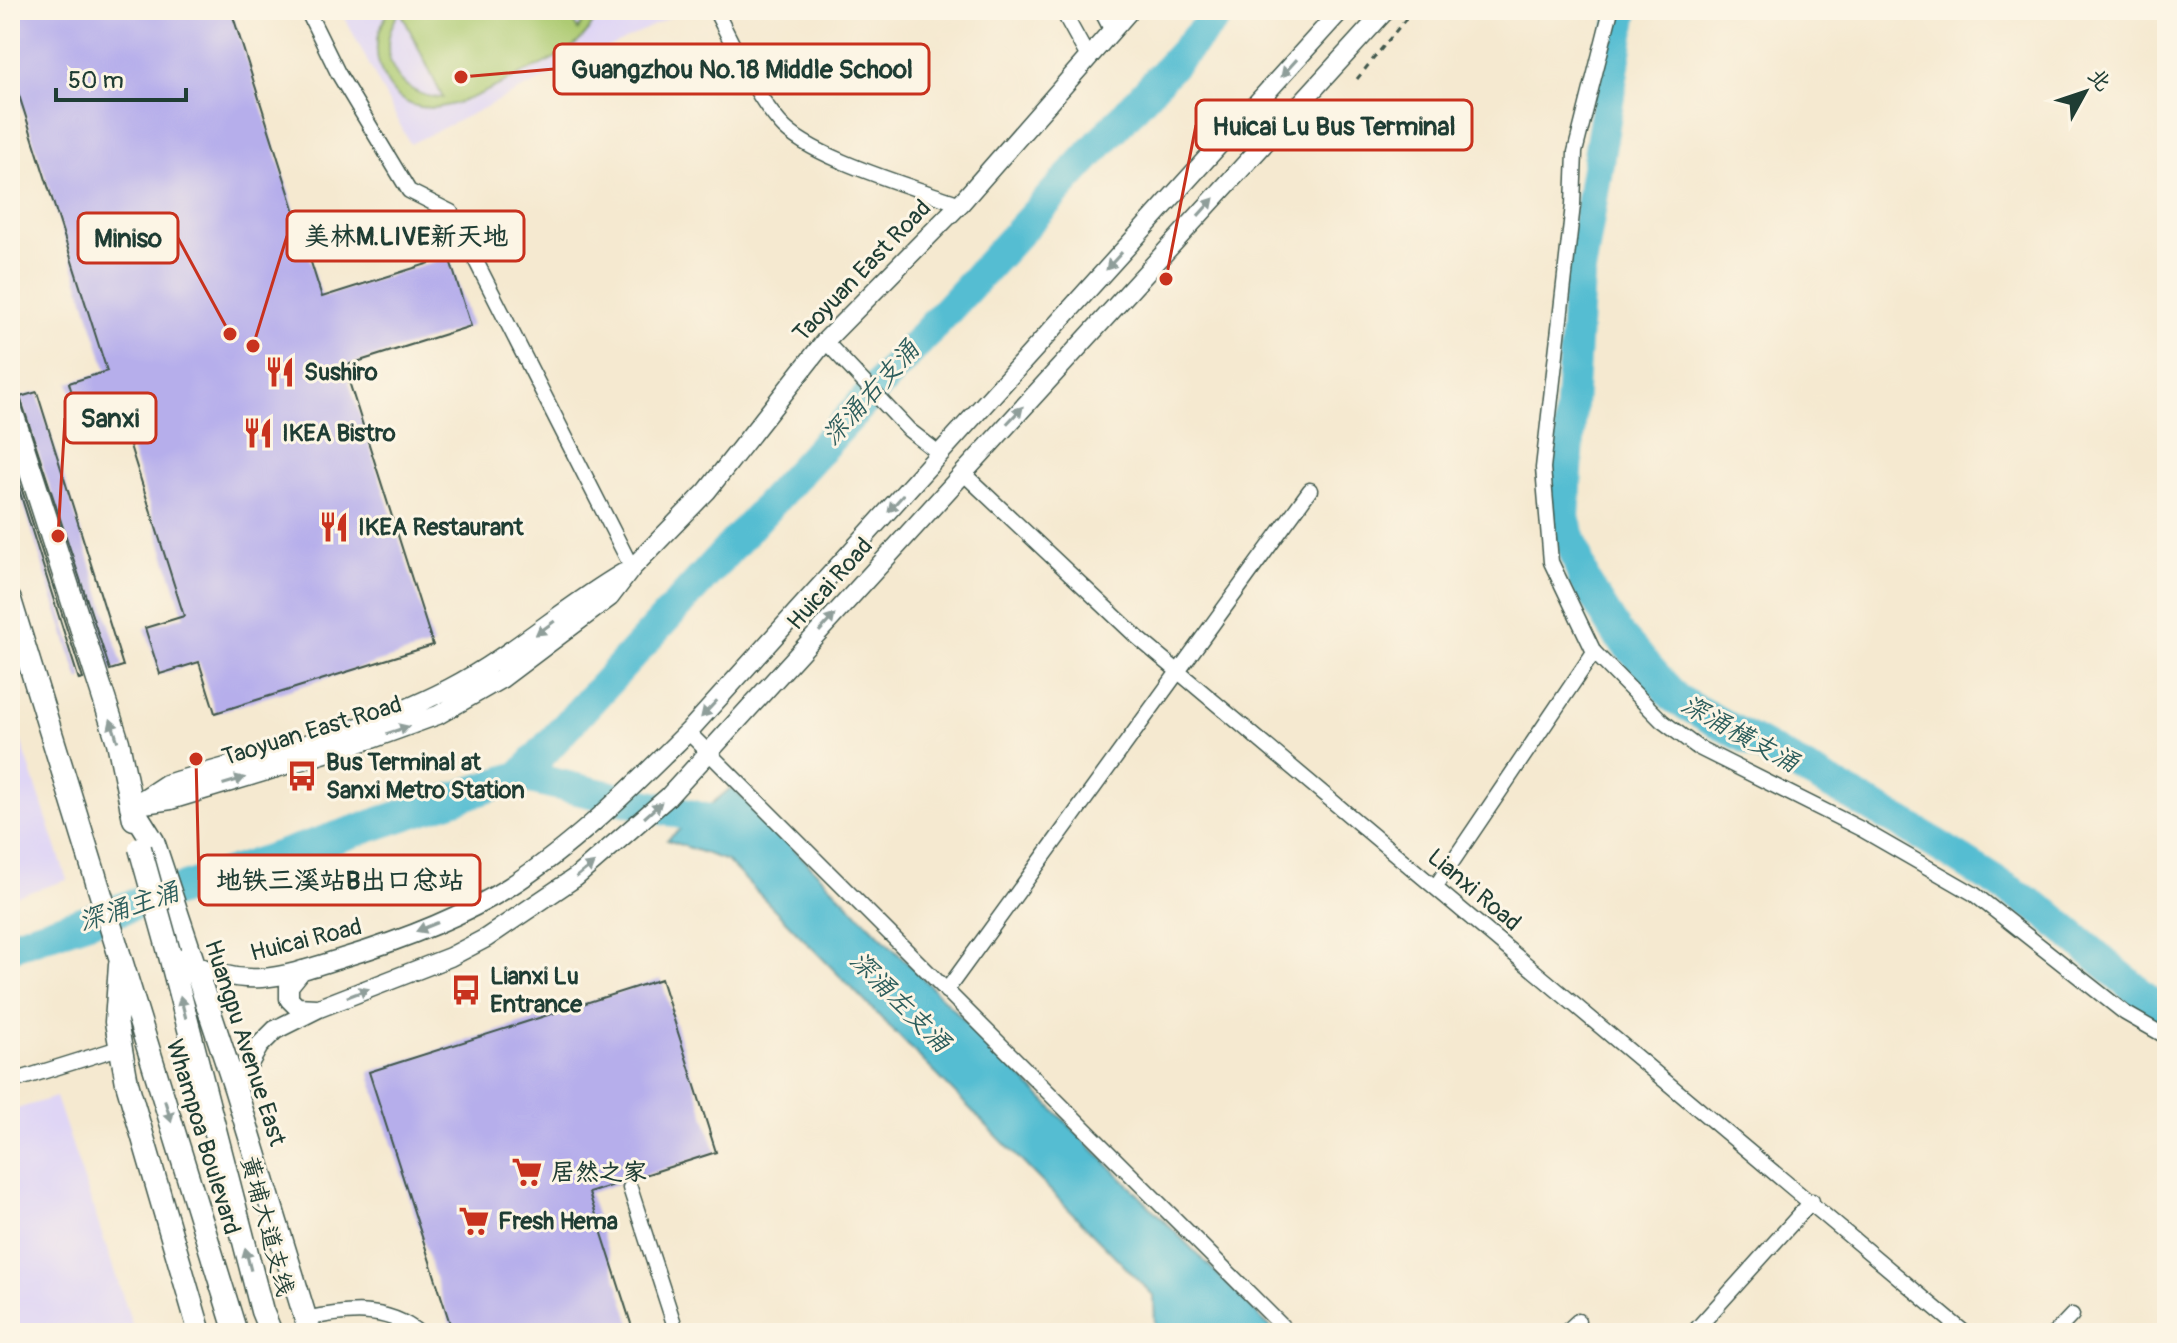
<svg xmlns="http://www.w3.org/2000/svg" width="2177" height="1343" viewBox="0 0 2177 1343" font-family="Pangolin,'LXGW WenKai TC',sans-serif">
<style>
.built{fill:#dfd5f5}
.green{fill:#adcb72;stroke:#668453;stroke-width:2;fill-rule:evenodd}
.water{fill:#54bdd2;stroke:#3a7d83;stroke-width:2}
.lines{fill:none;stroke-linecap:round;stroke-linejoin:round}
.river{stroke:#54bdd2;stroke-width:32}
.building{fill:#b6aeeb}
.minor-casing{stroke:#3f574b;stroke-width:17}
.tertiary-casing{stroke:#3f574b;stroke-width:21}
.primary-casing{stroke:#3f574b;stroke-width:25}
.path{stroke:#3f574b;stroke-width:3;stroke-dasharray:6 6;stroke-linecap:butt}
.minor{stroke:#fff;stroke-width:14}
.tertiary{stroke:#fff;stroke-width:18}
.primary{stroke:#fff;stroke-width:22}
.primary-bridge-casing{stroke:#3f574b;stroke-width:25;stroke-linecap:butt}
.primary-bridge{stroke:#fff;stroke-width:22}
.oneway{fill:#8f9e9a}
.labels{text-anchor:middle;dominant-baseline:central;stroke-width:6;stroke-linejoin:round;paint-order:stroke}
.street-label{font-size:24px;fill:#1f3d34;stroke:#fcf5e5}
.poi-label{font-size:24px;font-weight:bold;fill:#1f3d34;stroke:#fcf5e5;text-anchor:start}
.water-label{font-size:26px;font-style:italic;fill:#2c5d5c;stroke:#fcf5e5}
.leader{fill:none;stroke:#c8321e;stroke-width:3}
.callout-dot{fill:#c8321e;stroke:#fcf5e5;stroke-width:3}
.callout{fill:#fcf5e5;stroke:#c8321e;stroke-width:3}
.callout-label{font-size:26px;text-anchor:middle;font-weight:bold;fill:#1f3d34}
</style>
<rect width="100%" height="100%" fill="#fcf5e5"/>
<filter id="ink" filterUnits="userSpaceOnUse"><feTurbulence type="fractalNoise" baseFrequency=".0125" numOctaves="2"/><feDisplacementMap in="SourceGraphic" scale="16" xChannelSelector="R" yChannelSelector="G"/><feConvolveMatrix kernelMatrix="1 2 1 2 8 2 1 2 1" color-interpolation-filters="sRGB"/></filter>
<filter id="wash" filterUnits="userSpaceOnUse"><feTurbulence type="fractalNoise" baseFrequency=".006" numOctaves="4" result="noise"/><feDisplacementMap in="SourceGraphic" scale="32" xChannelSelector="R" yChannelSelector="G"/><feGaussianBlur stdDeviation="1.8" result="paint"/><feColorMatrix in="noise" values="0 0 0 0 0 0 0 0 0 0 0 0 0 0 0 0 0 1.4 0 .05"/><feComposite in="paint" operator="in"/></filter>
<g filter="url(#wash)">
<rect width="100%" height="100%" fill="#f5e9d0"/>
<path class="built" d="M341 10H685L410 144Z
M10 707 67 880 10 898Z
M56 1097 135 1333H10V1111Z"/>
<path class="green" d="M390 10H568L578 30 589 10H598C588 49 548 61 515 77 472 99 405 138 380 68 373 48 378 27 390 10ZM400 12H401L443 98C396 98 372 49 400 12Z"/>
<path class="water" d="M732 787 1276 1333H1149L1155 1326 1154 1296 727 861 667 840Z"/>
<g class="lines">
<path class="river" d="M1623 10 1579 278 1564 518 1584 580 1618 634 1676 699 1907 826 2046 913 2167 1016
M521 776 723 823 732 833
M10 946 521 776 1222 10"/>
</g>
<g id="blocks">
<path class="building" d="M10 10H231L322 297 449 257 471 326 344 366 433 645 215 713 199 662 160 674 145 628 184 616 120 414 82 426 69 383 107 371 10 67Z
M37 392 123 666 110 670 20 397Z
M10 453 83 679 79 680 10 461Z
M661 979 716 1152 589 1193 634 1333H453L369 1072Z"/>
</g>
</g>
<g filter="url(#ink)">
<use href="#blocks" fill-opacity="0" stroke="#3f574b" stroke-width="2"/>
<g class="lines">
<g class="minor-casing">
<path id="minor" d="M307 10 338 73 409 191 451 212 632 568
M715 10C735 47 752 91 780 123 809 158 914 187 960 204
M1062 10 1089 59
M1101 10 1112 31
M1611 10 1575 152 1573 205 1543 468 1551 562 1594 652 1662 721 1697 747 1861 829 1974 894 2125 1013 2167 1037
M825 341 909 430 940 454
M962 472 1137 637 1965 1333
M688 732 1289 1333
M1436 886 1594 652
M946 991 1310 490
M10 1082 119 1048
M630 1188 677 1333
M305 1319C345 1311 385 1305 419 1333
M1565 1333 1578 1321
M1693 1333 1812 1201
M2055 1333 2072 1315"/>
</g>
<g class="tertiary-casing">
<path id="tertiary" d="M140 801 166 784C261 756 362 734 450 688 512 656 563 608 623 573
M131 806 171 800 372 739 438 715 501 679 610 597 632 568 707 491 825 341 960 204 1130 10
M190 962C246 991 285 976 342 958 399 941 458 919 509 887 575 845 632 787 688 732L1341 10
M302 970 289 986V999L297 1007 316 1008
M235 1088 259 1046 275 1030 319 1008 450 957 486 938 576 877 668 797 1386 10"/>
</g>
<g class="primary-casing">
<path id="primary" d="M10 407 118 742 134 819
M10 600 236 1333
M131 806 153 841 235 1088 310 1333
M169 952 262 1311 271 1333
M120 965 116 1022 127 1083 200 1333"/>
</g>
<path class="path" d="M1287 16 1293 10
M1357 79 1413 10"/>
<use href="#minor" class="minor"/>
<use href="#tertiary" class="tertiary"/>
<use href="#primary" class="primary"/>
<g class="primary-bridge-casing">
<path id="primary-bridge" d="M140 848 169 952"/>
</g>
<use href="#primary-bridge" class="primary-bridge"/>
</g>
<defs><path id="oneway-solid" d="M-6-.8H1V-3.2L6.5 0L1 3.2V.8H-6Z" transform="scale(2)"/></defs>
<g class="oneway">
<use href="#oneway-solid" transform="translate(1289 68) rotate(132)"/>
<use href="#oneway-solid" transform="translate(1206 207) rotate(-48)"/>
<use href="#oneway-solid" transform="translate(1114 261) rotate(132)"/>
<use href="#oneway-solid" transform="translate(1015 415) rotate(-47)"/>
<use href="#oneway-solid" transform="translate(896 503) rotate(132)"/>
<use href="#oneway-solid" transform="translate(827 623) rotate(-48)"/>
<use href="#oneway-solid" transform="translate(545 628) rotate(144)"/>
<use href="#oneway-solid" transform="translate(709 709) rotate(133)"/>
<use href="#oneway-solid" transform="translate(114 730) rotate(-108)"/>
<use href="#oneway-solid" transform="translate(398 730) rotate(-18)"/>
<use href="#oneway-solid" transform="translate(234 781) rotate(-17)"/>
<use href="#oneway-solid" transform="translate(653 810) rotate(-42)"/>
<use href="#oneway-solid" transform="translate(585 870) rotate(-39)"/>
<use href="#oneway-solid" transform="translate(427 927) rotate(158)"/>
<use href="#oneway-solid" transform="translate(358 993) rotate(-21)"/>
<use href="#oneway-solid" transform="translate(183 1007) rotate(-104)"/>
<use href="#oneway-solid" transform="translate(168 1111) rotate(73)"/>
<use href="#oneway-solid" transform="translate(248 1259) rotate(-104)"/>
</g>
</g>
<defs>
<g id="restaurant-bare" transform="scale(2.4)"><path d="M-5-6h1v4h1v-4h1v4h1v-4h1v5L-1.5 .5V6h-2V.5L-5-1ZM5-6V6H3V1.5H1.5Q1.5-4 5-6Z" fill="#c8321e" stroke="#fcf5e5" stroke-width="2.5" paint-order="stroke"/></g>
<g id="bus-bare" transform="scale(2.4)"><path d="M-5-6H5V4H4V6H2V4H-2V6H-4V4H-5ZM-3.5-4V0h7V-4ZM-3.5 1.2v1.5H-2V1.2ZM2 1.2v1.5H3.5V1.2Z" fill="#c8321e" stroke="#fcf5e5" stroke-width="2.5" paint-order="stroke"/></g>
<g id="supermarket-bare" transform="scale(2.4)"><path d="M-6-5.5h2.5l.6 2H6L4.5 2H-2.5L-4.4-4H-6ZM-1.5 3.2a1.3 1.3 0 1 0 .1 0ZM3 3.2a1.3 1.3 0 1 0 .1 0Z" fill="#c8321e" stroke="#fcf5e5" stroke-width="2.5" paint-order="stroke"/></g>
</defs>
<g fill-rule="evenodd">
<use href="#restaurant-bare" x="280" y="372"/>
<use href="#restaurant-bare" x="258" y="433"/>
<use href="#restaurant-bare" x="334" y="527"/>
<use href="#bus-bare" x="302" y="776"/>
<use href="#bus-bare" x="466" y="990"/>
<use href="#supermarket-bare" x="527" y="1172"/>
<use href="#supermarket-bare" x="474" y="1221"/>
</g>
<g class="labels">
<g class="street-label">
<text transform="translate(862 271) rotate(-46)">Taoyuan East Road</text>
<text transform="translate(830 584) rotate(-48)">Huicai Road</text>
<text transform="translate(312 731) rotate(-17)">Taoyuan East Road</text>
<text transform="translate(1474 890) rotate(40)">Lianxi Road</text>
<text transform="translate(306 940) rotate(-14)">Huicai Road</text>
<text transform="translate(245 1043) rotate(72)">Huangpu Avenue East</text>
<text transform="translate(203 1137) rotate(73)">Whampoa Boulevard</text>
<text transform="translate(267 1226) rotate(75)">黄埔大道支线</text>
</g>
<g class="poi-label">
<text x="304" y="372">Sushiro</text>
<text x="282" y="433">IKEA Bistro</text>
<text x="358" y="527">IKEA Restaurant</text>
<text x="326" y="762">Bus Terminal at<tspan x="326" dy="28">Sanxi Metro Station</tspan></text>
<text x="490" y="976">Lianxi Lu<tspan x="490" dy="28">Entrance</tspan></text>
<text x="551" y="1172">居然之家</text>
<text x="498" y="1221">Fresh Hema</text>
</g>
<g class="water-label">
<text transform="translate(871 393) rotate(-48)">深涌右支涌</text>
<text transform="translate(1740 734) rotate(29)">深涌横支涌</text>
<text transform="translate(129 907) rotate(-18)">深涌主涌</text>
<text transform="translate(900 1002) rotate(45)">深涌左支涌</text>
</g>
</g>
<path class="leader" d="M461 77L554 69M1166 279L1196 125M253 346L287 236M230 334L178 238M58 536L65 418M196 759L199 880"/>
<g class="callout-dot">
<circle cx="461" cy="77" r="8"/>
<circle cx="1166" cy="279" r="8"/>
<circle cx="253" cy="346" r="8"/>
<circle cx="230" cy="334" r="8"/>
<circle cx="58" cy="536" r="8"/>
<circle cx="196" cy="759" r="8"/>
</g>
<g class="callout">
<rect x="554" y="44" width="375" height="50" rx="8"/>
<rect x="1196" y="100" width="276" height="50" rx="8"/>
<rect x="287" y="211" width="237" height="50" rx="8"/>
<rect x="78" y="213" width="100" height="50" rx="8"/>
<rect x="65" y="393" width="91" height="50" rx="8"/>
<rect x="199" y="855" width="281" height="50" rx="8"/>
</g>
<g class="callout-label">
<text x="742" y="78">Guangzhou No.18 Middle School</text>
<text x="1334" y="135">Huicai Lu Bus Terminal</text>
<text x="406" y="245">美林M.LIVE新天地</text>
<text x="128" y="247">Miniso</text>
<text x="110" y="427">Sanxi</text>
<text x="340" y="889">地铁三溪站B出口总站</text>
</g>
<rect width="2177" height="1343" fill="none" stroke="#fcf5e5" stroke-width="40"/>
<g transform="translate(2085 92) rotate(50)" stroke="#fcf5e5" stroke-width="6" paint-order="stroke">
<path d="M0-6L14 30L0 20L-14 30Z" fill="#1f3d34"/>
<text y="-12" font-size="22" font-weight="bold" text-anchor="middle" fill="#1f3d34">北</text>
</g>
<path d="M56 88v12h130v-12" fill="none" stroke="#1f3d34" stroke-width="4"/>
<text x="68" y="88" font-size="24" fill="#1f3d34" stroke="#fcf5e5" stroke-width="6" paint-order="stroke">50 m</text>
</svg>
